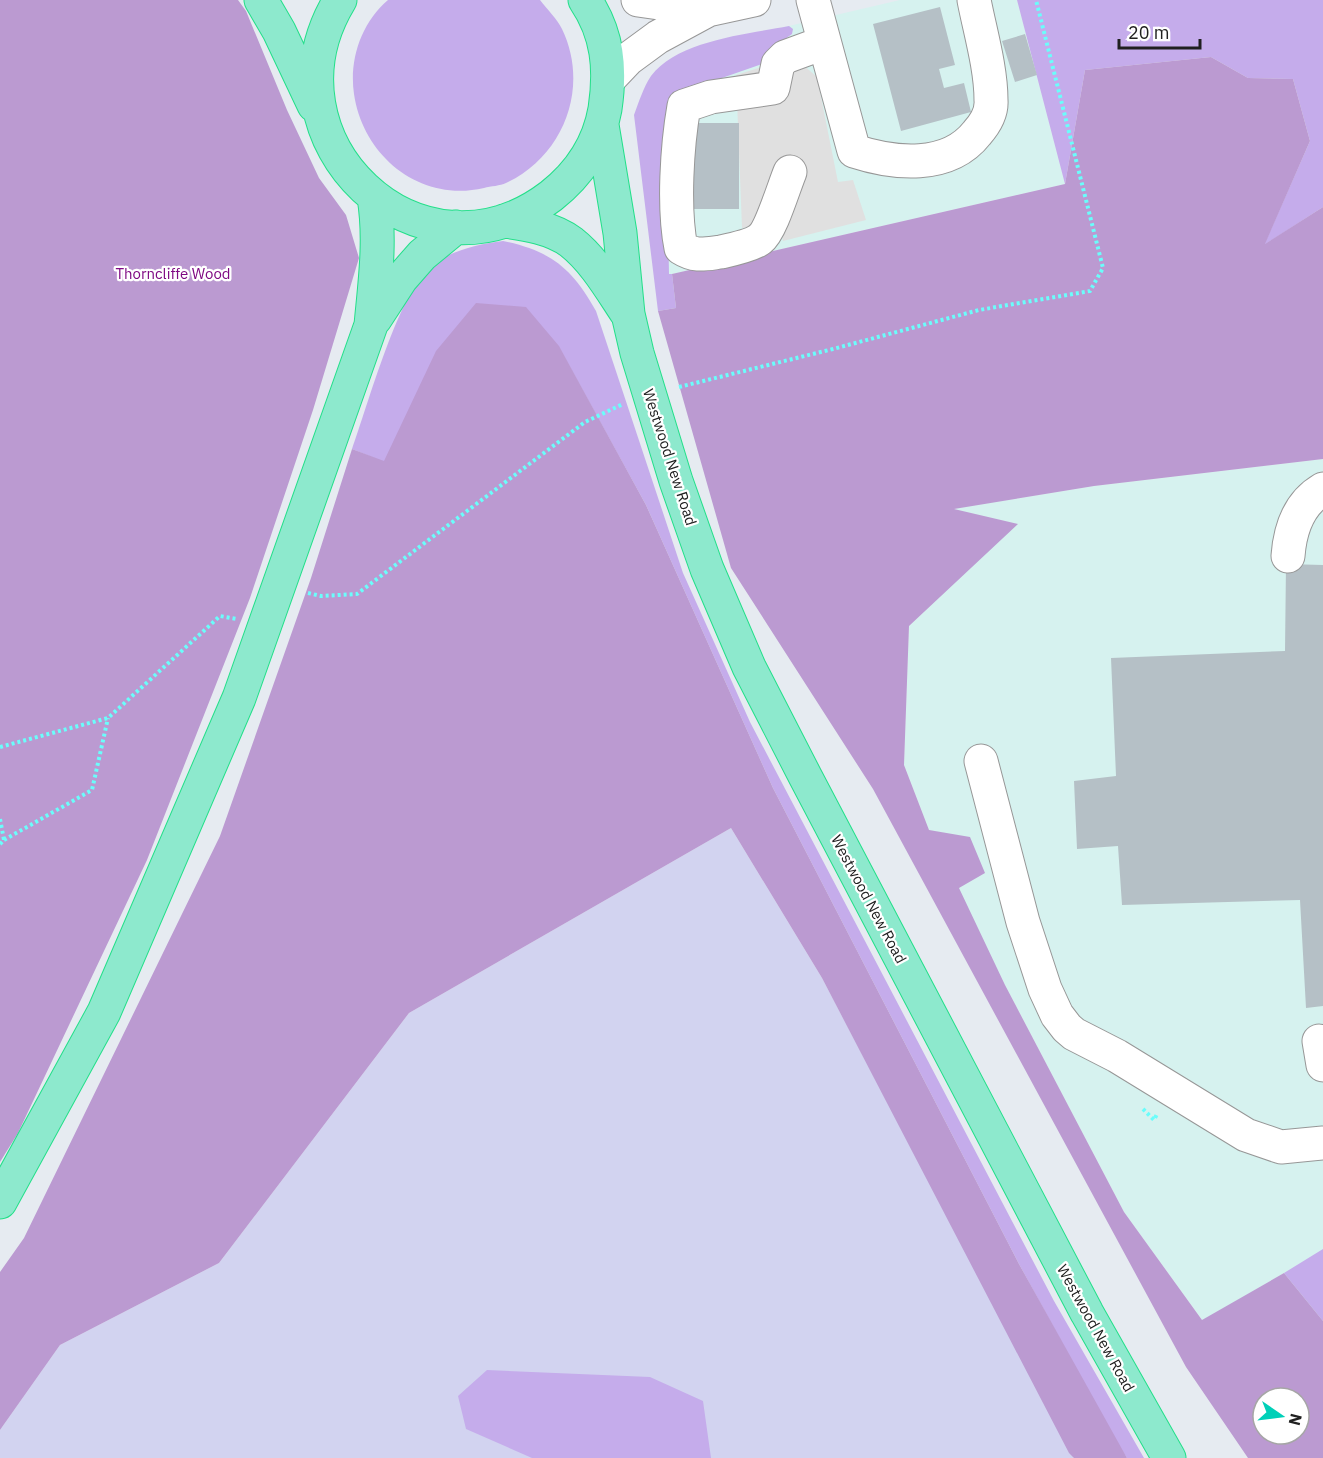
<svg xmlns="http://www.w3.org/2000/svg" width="1323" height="1458" viewBox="0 0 1323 1458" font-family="'IBM Plex Sans',sans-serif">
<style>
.commercial{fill:#d6f2ef}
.farmland{fill:#d2d3f0}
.grass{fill:#c5aceb}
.forest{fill:#bb9ad1;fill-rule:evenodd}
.parking{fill:#e0e0e0}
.building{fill:#b5c0c6}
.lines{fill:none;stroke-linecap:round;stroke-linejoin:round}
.minor-casing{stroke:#979797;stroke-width:35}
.highway-casing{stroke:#23df89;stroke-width:35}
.path{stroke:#6bfdfb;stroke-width:4;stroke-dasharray:3 3;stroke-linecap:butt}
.minor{stroke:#fff;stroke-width:33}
.highway{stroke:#8de9cd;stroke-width:33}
.labels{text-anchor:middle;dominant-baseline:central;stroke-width:4.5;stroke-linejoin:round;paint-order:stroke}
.park-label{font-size:15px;fill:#7f0983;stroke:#fff}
.street-label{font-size:15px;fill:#202020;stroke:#fff}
</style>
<rect width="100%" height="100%" fill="#e6ebf1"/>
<path class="commercial" d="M900 0H1017L1065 184 672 274 676 308 658 311 660 69 776 29Z
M1323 459V1321L1284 1273 1203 1321 1124 1212 1005 985 929 830 904 765 909 626 1017 524 952 509 1094 486Z"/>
<path class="farmland" d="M731 828 822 978 1074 1458H0V1430L60 1345 219 1263 409 1013Z"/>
<path class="grass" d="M388 0H540C547 9 557 19 562 29 590 87 564 156 506 183 500 186 491 186 484 188 420 203 363 156 354 94 349 60 361 23 388 0Z
M1017 0H1323V207L1264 245 1310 141 1293 79 1248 78 1211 57 1085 70 1065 184Z
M789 26 793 29 792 34 767 52 762 64 699 86 667 171 669 274H672L676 308 658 311 634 115C639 102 643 88 651 76 678 40 748 34 789 26Z
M503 241C551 251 572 268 596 311L683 573 750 722 1054 1301 1144 1458H1127L1117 1443 1019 1264 773 788 646 505 560 349 384 462 352 449C367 408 400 287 433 264 454 250 478 244 503 241Z
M1323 1249V1321L1284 1273Z
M487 1370 650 1377 703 1401 711 1458H532L466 1429 458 1396Z"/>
<path class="forest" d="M0 0H238L246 11 287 110 319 178 346 215 359 258 313 410 250 598 147 860 18 1133 0 1162Z
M1211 57 1248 78 1293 79 1310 141 1265 244 1323 207V459L1094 486 954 509 1018 524 909 626 904 765 929 830 970 837 985 873 959 888 1005 985 1124 1212 1202 1320 1284 1273 1323 1321V1458H1248L1186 1367 873 789 731 568 658 311 676 308 672 274 1065 184 1085 70ZM1263 1398H1299V1434H1263Z
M476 303 526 307 559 346 646 505 773 788 1019 1264 1127 1458H1074L1069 1453 822 978 731 828 409 1013 219 1263 60 1345 0 1430V1272L24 1238 220 836 311 578 352 449 384 461 436 351Z"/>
<path class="parking" d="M794 57 817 77 838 182 853 180 866 220 783 241 779 223 742 228 736 75Z"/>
<path class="building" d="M940 7 955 65 939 69 944 88 964 83 971 112 901 131 873 24Z
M1025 34 1037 75 1015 82 1002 41Z
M688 123H739V209H688Z
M1286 564 1323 565V1006L1306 1008 1300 900 1122 905 1118 846 1077 849 1074 781 1116 776 1111 658 1285 651Z"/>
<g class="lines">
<g class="minor-casing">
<path id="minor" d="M638 0 708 10
M813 0 854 151C894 164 948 170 977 133 985 124 992 112 991 100 991 68 980 31 974 0
M609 79 628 59 658 37 708 10 754 0
M790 172C784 186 771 231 760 239 753 245 730 250 721 252 705 254 695 257 681 248 673 208 677 146 684 106L711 97 773 88 778 64 785 57 823 43
M1288 556C1290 529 1299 503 1323 489
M981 761 1023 922 1045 989 1057 1015 1067 1028 1074 1034 1117 1056 1246 1135 1281 1147 1323 1143
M1319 1041 1323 1065"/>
</g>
<g class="highway-casing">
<path id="highway" d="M261 0 279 31 314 105
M340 0C255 140 420 296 551 196 579 174 599 144 605 109 611 69 608 34 585 0
M602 125 620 233 628 314 637 353 676 481 707 569 749 667 805 776 1087 1313 1169 1458
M504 221C526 224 552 228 571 242 594 260 610 288 626 312
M375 319 401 279 422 255 456 227
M0 1202 104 1012 239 698 371 325C375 282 381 240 374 197"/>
</g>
<path class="path" d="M679 387 833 349 979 310 1090 291 1103 268 1036 0
M308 593 321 596 357 594 585 422 623 404
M0 747 108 718 220 616 237 619
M0 819 4 840 0 844
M4 840 92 790 108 718
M1143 1109 1154 1120 1157 1114"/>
<use href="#minor" class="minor"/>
<use href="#highway" class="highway"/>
</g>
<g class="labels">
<g class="park-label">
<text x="173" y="273">Thorncliffe Wood</text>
</g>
<g class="street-label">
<text transform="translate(670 457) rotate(72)">Westwood New Road</text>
<text transform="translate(869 899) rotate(62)">Westwood New Road</text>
<text transform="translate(1096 1328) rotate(61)">Westwood New Road</text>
</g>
</g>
<g transform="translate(1281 1416) rotate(104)"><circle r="28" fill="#ffffff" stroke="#a6a6a6" stroke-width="1.5"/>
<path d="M0-4.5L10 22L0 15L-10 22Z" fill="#00d0b8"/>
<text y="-9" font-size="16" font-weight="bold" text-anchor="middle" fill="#202020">N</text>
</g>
<path d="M1119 39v9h81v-9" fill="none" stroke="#202020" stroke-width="3"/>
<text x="1128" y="39" font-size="18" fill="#202020" stroke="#ffffff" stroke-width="4.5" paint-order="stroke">20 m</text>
</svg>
